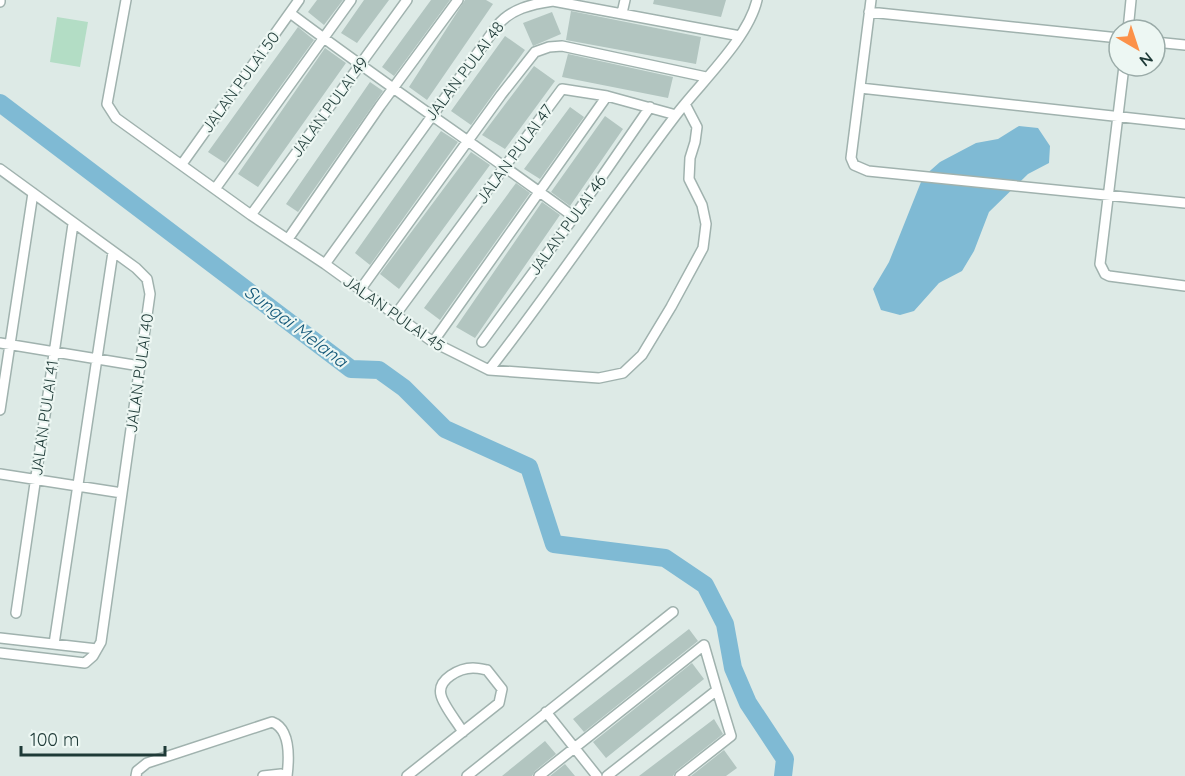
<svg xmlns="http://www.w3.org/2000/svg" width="1185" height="776" viewBox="0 0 1185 776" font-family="Quicksand,sans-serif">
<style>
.green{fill:#b3ddc5}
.water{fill:#7fbad4}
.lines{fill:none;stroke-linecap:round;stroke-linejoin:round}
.river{stroke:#7fbad4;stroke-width:18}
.building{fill:#b2c5c0}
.minor-casing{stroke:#a0b2ae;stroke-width:12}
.minor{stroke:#fff;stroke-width:9}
.labels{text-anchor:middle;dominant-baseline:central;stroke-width:4.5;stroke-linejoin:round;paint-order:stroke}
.street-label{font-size:16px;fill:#1e3a37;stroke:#edf7f3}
.water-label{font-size:18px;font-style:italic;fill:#145879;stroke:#edf7f3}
</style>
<rect width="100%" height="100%" fill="#ddeae6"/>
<path class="green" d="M57 17 88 22 80 67 50 62Z"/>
<path class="water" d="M1019 126 1038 128 1050 146 1049 163 1028 174 989 212 974 251 962 271 939 283 914 311 900 315 881 310 873 289 889 262 923 177 940 162 976 143 998 139Z"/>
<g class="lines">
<path class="river" d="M0 103 351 369 379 370 404 388 445 429 529 467 554 544 665 558 705 585 725 624 733 668 748 703 785 759 783 776"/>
</g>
<path class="building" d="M317 0H343L324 25 308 12Z
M364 0H389L357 43 341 33Z
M431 0H450L394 76 382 67Z
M465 0H486L493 4 427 100 409 87Z
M654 0H726L721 17 653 4Z
M571 11 701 37 696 64 566 40Z
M552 12 561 34 533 46 523 23Z
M298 27 314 40 225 163 208 152Z
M505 36 525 50 471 125 451 111Z
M325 48 346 63 258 187 238 174Z
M568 54 673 77 668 98 562 77Z
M534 66 555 81 505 149 482 135Z
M370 82 383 91 298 212 286 204Z
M570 107 584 117 540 179 524 169Z
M605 116 623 129 570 206 551 192Z
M441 131 458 142 370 265 355 253Z
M471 152 490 165 399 289 380 274Z
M516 183 530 193 440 320 424 308Z
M542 202 560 215 475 338 456 327Z
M689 629 698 641 584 732 573 719Z
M692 663 704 679 606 758 593 742Z
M714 719 723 734 676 771 673 776H639Z
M545 741 556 754 535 771 532 776H502Z
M724 750 737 768 726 776H691Z
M565 764 575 776H550Z"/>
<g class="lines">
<g class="minor-casing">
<path id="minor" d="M126 0 107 104 116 118 251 215 325 264 433 342 489 370 599 378 623 373 642 355 671 307 703 248 706 224 702 205 689 179 690 158 695 142 697 127 685 104
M871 0 851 158 854 165 868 171 1185 203
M0 2V0
M869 12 1119 38
M290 13C383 83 480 148 574 217
M622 13 625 0
M1128 30 1131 0
M1155 42 1185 45
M1124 66 1100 264 1105 274 1109 276 1185 286
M860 88 1185 124
M182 164 299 0
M0 169 136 268 147 279 150 294 101 642 93 656 85 663 0 653
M215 189 351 0
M251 215 407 0
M288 239 380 106 458 0
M325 264 497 26C510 9 532 4 553 1L740 36
M360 290 501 95 535 52 549 47 562 46 706 77
M396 314 562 89 607 96 676 115
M433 342 607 96
M482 342 574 217 650 107
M0 343 140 366
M489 370C554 287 612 199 676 115 701 82 748 39 757 0
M0 410 33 193
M0 474 122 493
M16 613 73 224
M0 638 97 649
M54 644 113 252
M546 712 597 776
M136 776 137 771 147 763 272 722C291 729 289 760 287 776
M263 776 281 774 284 776
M407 776 499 703 502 689 487 670C482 669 478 668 473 668 460 668 437 679 441 695 443 705 457 722 463 732
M467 776 673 612
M539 776 704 645 717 690
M607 776 717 690 731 736 680 776"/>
</g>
<use href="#minor" class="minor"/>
</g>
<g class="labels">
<g class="street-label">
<text transform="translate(464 71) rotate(-53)">JALAN PULAI 48</text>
<text transform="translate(240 82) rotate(-54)">JALAN PULAI 50</text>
<text transform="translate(329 107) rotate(-54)">JALAN PULAI 49</text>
<text transform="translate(514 154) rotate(-54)">JALAN PULAI 47</text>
<text transform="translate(567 225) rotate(-54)">JALAN PULAI 46</text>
<text transform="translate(394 313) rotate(35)">JALAN PULAI 45</text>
<text transform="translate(139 373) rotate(-82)">JALAN PULAI 40</text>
<text transform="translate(44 418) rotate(-82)">JALAN PULAI 41</text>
</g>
<g class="water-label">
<text transform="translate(296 326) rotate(37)">Sungai Melana</text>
</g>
</g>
<g transform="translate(1137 48) rotate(141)"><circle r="28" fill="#edf7f3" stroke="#9aaba8" stroke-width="1.5"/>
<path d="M0-4.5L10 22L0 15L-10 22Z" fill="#fc9149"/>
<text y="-9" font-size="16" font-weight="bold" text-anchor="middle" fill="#1e3a37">N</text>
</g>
<path d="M21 746v9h144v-9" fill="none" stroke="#1e3a37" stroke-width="3"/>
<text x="30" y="746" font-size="18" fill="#1e3a37" stroke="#edf7f3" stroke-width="4.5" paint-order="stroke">100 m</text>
</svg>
